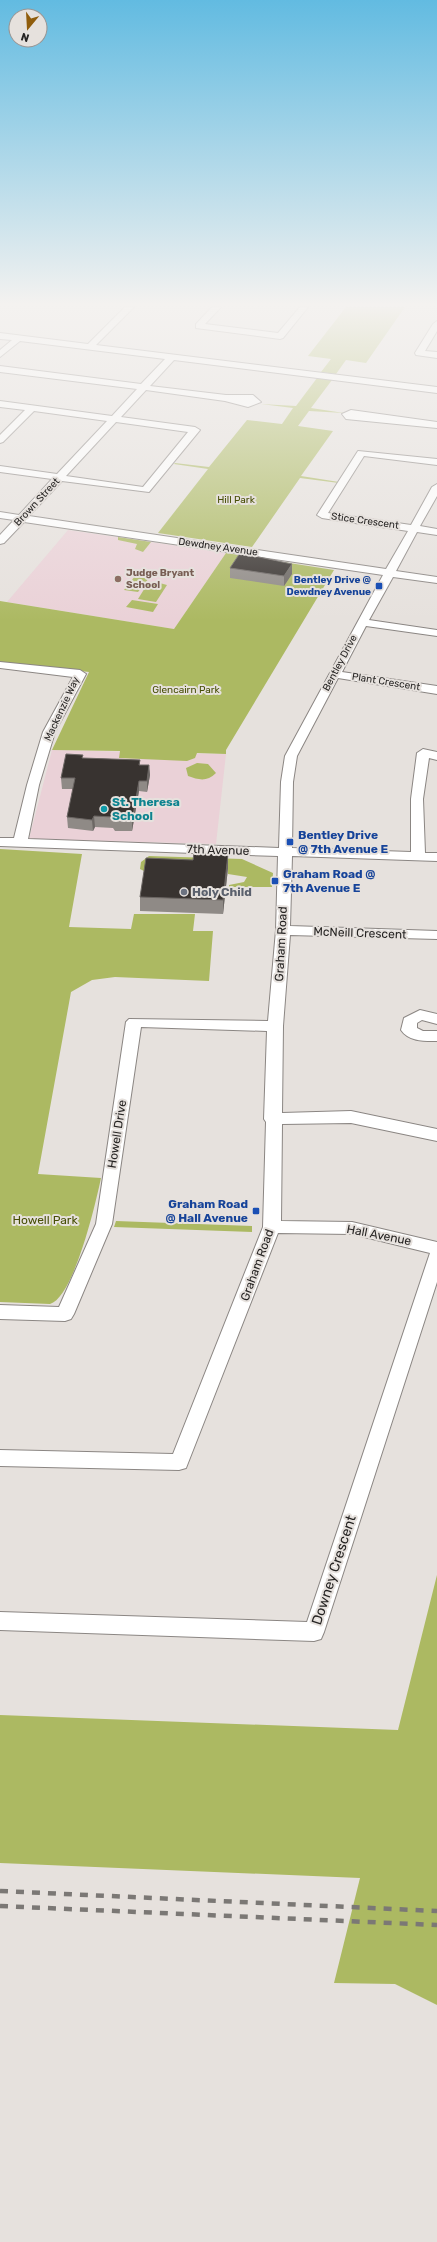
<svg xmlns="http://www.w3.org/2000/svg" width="437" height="2242" viewBox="0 0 437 2242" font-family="Rubik,sans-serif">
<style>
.education{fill:#ead1d7}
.green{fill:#acb962}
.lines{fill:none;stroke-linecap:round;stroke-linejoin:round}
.minor-casing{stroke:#8b8683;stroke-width:2}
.minor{fill:#fff;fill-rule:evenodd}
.rail{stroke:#7b7875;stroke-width:4.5;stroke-dasharray:8 8;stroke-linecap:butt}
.wall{fill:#8f8a86}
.shaded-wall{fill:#6c6764}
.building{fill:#383330;stroke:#6c6764}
.education-dot{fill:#8d6e63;stroke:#e6e1dd;stroke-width:1.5}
.transit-dot{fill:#1a4fb4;stroke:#e6e1dd;stroke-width:1.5}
.culture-dot{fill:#0f9aa8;stroke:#e6e1dd;stroke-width:1.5}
.worship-dot{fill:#6b7280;stroke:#e6e1dd;stroke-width:1.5}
.labels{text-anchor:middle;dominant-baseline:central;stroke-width:4;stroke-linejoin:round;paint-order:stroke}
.far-park-label{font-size:10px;fill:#474e06;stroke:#e6e1dd}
.far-street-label{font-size:10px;fill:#262423;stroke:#e6e1dd}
.far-education-label{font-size:10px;font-weight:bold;fill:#785e54;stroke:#e6e1dd;text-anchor:start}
.far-transit-label{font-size:10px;font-weight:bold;fill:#164399;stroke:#e6e1dd;text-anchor:end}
.culture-label{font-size:12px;font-weight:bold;fill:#0d838f;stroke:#e6e1dd;text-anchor:start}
.transit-label{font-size:12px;font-weight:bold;fill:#164399;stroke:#e6e1dd;text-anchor:start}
.street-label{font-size:12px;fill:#262423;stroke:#e6e1dd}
.worship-label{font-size:12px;font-weight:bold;fill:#5b616d;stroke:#e6e1dd;text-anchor:start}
.park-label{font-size:12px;fill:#474e06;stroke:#e6e1dd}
.near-street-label{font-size:14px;fill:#262423;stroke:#e6e1dd}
</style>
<rect width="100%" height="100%" fill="#e6e1dd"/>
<path class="education" d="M68 530 226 553 174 629 7 602Z
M52 750 226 754 216 844 29 839Z"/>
<path class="green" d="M346 307H405L366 363 346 360 336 374 321 372 331 359 308 356Z
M317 378 332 380 311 408 344 413 309 411 298 426 333 431 301 476 339 482V483L300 478 252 547 158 533 208 469 174 464 175 463 209 467 247 420 282 424 293 408 261 404 296 406Z
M118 537 151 542 143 552 135 549 137 544 118 540Z
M226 553 334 570 226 750V754L197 753 195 758 187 761 119 758 120 751 52 750 89 672 0 662V601L174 629Z
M135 576 149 578 138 592 124 590Z
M156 582 167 585 156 602 138 599 148 583Z
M132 600 158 604 153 612 126 607Z
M197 763 208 764 216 773C207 782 199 780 188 776L186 768Z
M0 849 82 854 69 927 131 929 134 914H195L193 931H213L209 981 115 977 92 980 71 992 38 1174 101 1178C96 1202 74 1297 50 1304L0 1302Z
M149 856 242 859 273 873 272 887H229V885L244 882 247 877 228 874V867L193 866 144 871 140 869 141 862Z
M116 1221 252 1226V1232L114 1227Z
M437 1575V2005L395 1984 334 1983 360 1878 0 1863V1715L398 1730Z"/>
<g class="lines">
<g class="minor-casing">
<path id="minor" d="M125 307H134L96 345 437 387V393L174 360 150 386 226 395H253L261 402 248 407 225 401 146 390 121 417 195 427 200 430 149 492 62 481 29 516 386 569 408 531 322 518 317 515 358 451 437 459V465L364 456 328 513 411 525 432 487 437 484V496L420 526 437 529V535L417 532 396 571 437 577V583L393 577 369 620 437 630V636L366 626 342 672 437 686V694L338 678 297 756 293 782 292 848 411 852V799L417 753 423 749 437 752V760L429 758 423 799 425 853H437V861L292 856 290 926 437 931V939L290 935 283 1026 282 1113 351 1111 437 1129V1141L351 1123 282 1124 281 1221 352 1222 437 1242V1282L324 1632 321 1639 314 1641 0 1630V1612L307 1622 430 1253 352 1234 278 1233 186 1468 179 1470 0 1466V1450L173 1454 263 1227 266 1122 264 1119 267 1031 141 1027 112 1224 74 1314 71 1319 65 1321 0 1319V1305L59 1307 96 1224 126 1022 129 1019 268 1021 276 930 278 856 0 846V838H14L27 785 43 732 73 677 0 668V662L80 670 86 674 55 732 39 785 28 839 279 848 281 782 285 756 383 575 24 522 4 543 0 544V535L14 520 0 518V512L19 515 52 479 0 472V466L57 474 107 421 34 411 3 442 0 443V435L25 410 0 407V401L112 416 137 389 0 372V366L141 384 165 359 20 341 0 357V350L12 340 0 339V333L88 344ZM116 422 188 432 143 487 66 476Z
M212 307H221L205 324 278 333 300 307H308L283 338 280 339 196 328V324Z
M437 321V331L425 351 437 352V358L416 355 415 353 433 324Z
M351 410 437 422V428L346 419 342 414Z
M420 1010 437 1014V1024L422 1020 417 1023V1028L423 1031H437V1041C425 1041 409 1042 401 1030L404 1018Z"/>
</g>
<use href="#minor" class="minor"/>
<path class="rail" d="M0 1891 437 1911
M0 1906 437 1925"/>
</g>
<path class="wall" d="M230 568 292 574 284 586 230 578Z
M83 758 140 760V765H149L150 775 147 792 139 791 132 831H115L113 828 95 827 93 831 68 828 67 817 73 789H62L61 778Z
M228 854V868L223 914 140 911V897L193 860Z"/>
<path class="shaded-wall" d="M292 564V574L284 586V576Z
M149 765 150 775 147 792V781Z
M139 781V791L132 831V821Z
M94 816 95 827 93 831 92 820Z
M228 854V868L223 914V900Z"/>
<path class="building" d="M240 553 292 564 284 576 230 568Z
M66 754 83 755 82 758 140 760 139 765H149L147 781H139L132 821 114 820 113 817 94 816 92 820 67 817 75 778H61Z
M194 853 228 854 223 900 140 897 146 858 193 860Z"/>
<linearGradient id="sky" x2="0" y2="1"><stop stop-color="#62bbe1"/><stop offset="0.49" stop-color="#f4f2f0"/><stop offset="1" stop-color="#f4f2f0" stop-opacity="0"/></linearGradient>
<rect width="437" height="621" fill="url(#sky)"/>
<circle class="education-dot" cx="118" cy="579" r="4"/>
<g class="transit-dot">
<rect x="375" y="582" width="8" height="8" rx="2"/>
<rect x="286" y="838" width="8" height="8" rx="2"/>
<rect x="271" y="877" width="8" height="8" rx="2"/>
<rect x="252" y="1207" width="8" height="8" rx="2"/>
</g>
<circle class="culture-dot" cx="104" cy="809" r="4"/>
<circle class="worship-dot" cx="184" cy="892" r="4"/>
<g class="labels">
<g class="far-park-label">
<text x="236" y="500">Hill Park</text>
<text x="186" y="690">Glencairn Park</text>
</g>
<g class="far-street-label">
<text transform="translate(37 502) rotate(-47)">Brown Street</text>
<text transform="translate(365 521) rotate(8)">Stice Crescent</text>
<text transform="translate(218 547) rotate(8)">Dewdney Avenue</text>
<text transform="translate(340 663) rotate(-62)">Bentley Drive</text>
<text transform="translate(386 682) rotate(9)">Plant Crescent</text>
<text transform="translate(62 709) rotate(-65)">Mackenzie Way</text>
</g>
<g class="far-education-label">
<text x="126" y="573">Judge Bryant<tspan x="126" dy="12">School</tspan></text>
</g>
<g class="far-transit-label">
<text x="371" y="580">Bentley Drive @<tspan x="371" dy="12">Dewdney Avenue</tspan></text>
</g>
<g class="culture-label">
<text x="112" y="802">St. Theresa<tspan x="112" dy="14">School</tspan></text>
</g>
<g class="transit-label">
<text x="298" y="835">Bentley Drive<tspan x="298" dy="14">@ 7th Avenue E</tspan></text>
<text x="283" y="874">Graham Road @<tspan x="283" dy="14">7th Avenue E</tspan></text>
<text x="248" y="1204" text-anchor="end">Graham Road<tspan x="248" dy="14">@ Hall Avenue</tspan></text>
</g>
<g class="street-label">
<text transform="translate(218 850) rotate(2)">7th Avenue</text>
<text transform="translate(360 933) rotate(2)">McNeill Crescent</text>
<text transform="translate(281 944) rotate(-87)">Graham Road</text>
<text transform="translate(117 1134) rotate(-81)">Howell Drive</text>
<text transform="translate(379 1235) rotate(11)">Hall Avenue</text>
<text transform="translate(257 1265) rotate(-70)">Graham Road</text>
</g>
<g class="worship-label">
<text x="192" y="892">Holy Child</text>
</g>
<g class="park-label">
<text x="45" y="1220">Howell Park</text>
</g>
<g class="near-street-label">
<text transform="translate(334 1570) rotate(-72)">Downey Crescent</text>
</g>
</g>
<g transform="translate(28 28) rotate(198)"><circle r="19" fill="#e6e1dd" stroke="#999593"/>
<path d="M0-3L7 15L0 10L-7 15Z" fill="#905d0c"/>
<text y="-6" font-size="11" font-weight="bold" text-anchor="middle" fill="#262423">N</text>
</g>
</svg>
